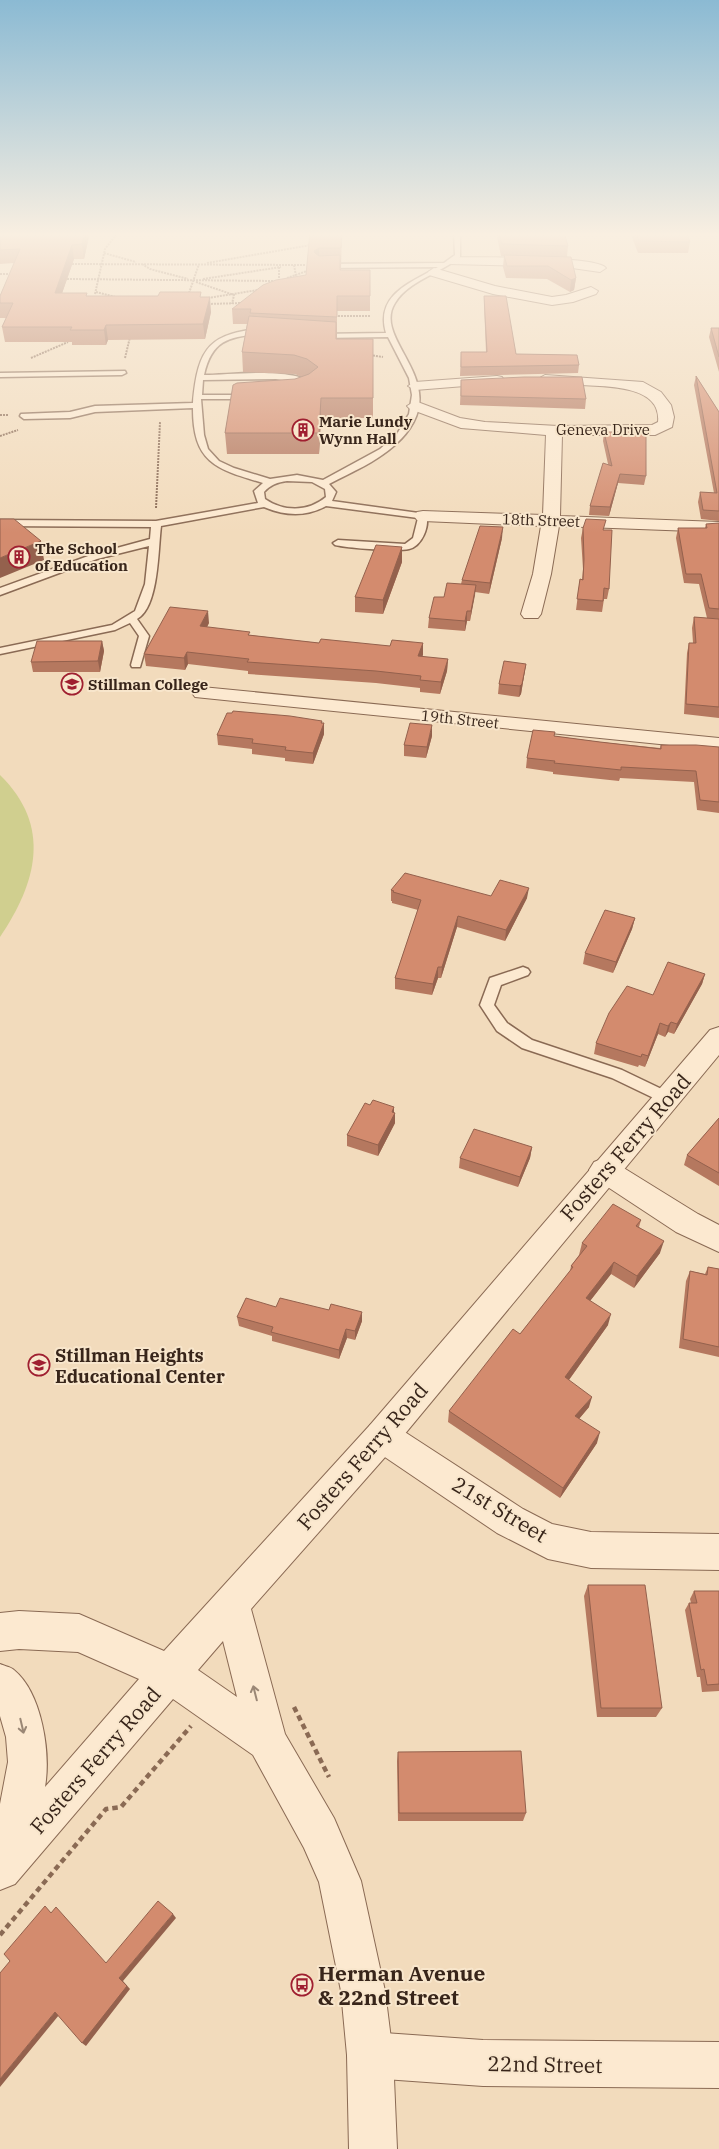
<svg xmlns="http://www.w3.org/2000/svg" width="719" height="2149" viewBox="0 0 719 2149" font-family="'IBM Plex Serif',serif">
<style>
.green{fill:#d0cf8f}
.lines{fill:none;stroke-linecap:round;stroke-linejoin:round}
.service-casing{stroke:#8a6a54;stroke-width:3}
.minor-casing{stroke:#8a6a54;stroke-width:2}
.tertiary-casing{stroke:#8a6a54;stroke-width:2}
.path-far1{stroke:#8a6a54;stroke-width:2;stroke-dasharray:2 1;stroke-linecap:butt}
.path{stroke:#8a6a54;stroke-width:4.5;stroke-dasharray:5.5 4;stroke-linecap:butt}
.service{fill:#fce9d0;fill-rule:evenodd}
.minor{fill:#fce9d0;fill-rule:evenodd}
.tertiary{fill:#fce9d0;fill-rule:evenodd}
.wall{fill:#b5785f}
.shaded-wall{fill:#94614d}
.building{fill:#d38b6e;stroke:#94614d}
.oneway{stroke:#9a8775}
.labels{text-anchor:middle;dominant-baseline:central;stroke-width:4;stroke-linejoin:round;paint-order:stroke}
.far-poi-label{font-size:15px;font-weight:bold;fill:#38251a;stroke:#f8e6cc;text-anchor:start}
.far-street-label{font-size:15px;fill:#38251a;stroke:#f8e6cc}
.poi-label{font-size:18px;font-weight:bold;fill:#38251a;stroke:#f8e6cc;text-anchor:start}
.near-street-label{font-size:21px;fill:#38251a;stroke:#f8e6cc}
.near-poi-label{font-size:21px;font-weight:bold;fill:#38251a;stroke:#f8e6cc;text-anchor:start}
</style>
<rect width="100%" height="100%" fill="#f2dbbc"/>
<path class="green" d="M0 775C52 826 37 882 0 937Z"/>
<g class="lines">
<g class="service-casing">
<path id="service" d="M454 232H460V257C441 273 408 281 395 303 370 342 461 385 395 445 376 462 352 472 329 484L336 492 332 501 426 514C430 526 422 546 409 549 398 552 347 548 335 545L333 543 338 540 405 544 413 538 418 518 326 506C306 517 285 516 264 507L161 526C158 549 159 607 137 619L149 636 140 667H132L131 665 139 636 130 623 115 630 0 654V648L112 625 135 611 145 584 149 546 97 559 0 595V588L91 555 150 539 151 527 0 526V520L156 521 258 503 254 491 263 483C216 469 193 463 193 408L95 412 70 418 24 419 20 416 21 414 70 412 95 406 193 403C198 346 210 333 266 328H269V332C235 338 213 334 204 375 233 375 295 366 317 386L313 388 301 383 276 379 203 380 202 395H251L255 397 251 399H201L204 435 208 449 219 461 234 468 270 479 297 475 323 480 380 449 397 434 409 414 412 395 409 378 388 337 317 338 313 336 317 334 386 333C375 295 410 283 438 267L321 268 318 266 321 264 444 263 455 255ZM287 481 312 482 325 489 326 497C308 512 284 512 265 499L264 492C270 485 278 482 287 481Z
M125 371 126 373 122 375 0 377V373Z
M523 967 528 969 530 972 528 975 501 985 494 1005 507 1023 532 1040 622 1070 672 1094 675 1098 672 1102H662L612 1078 522 1048 497 1031 480 1005 490 978Z"/>
</g>
<g class="minor-casing">
<path id="minor" d="M453 257C476 258 596 255 606 268L600 272 565 267 449 264 447 261Z
M434 268 495 286 552 297 566 295 591 287 598 291 596 294 573 302 552 305 493 294 429 275 428 272Z
M545 375 643 382 661 392 671 405 674 417 672 427 655 435H562L560 516 719 522V532L559 526 551 574 541 614 538 618H524L521 614 533 574 541 526 423 521 417 520 414 516 417 512 423 511 543 515 546 435 461 428 410 409 407 406 415 401 460 418 485 422 558 426 652 425 658 422C663 374 570 390 540 382L538 379Z
M497 376 502 377 504 380 502 383 415 390 408 386 415 382Z
M202 687 719 738V750L195 697 192 693 195 689Z
M604 1158 614 1162 698 1214 719 1225V1252L676 1232 594 1178 589 1170 594 1162Z
M382 1420 394 1425 523 1509 552 1524 591 1532 719 1534V1570L591 1568 548 1559 497 1533 370 1447 365 1436 370 1425Z
M370 2032 483 2040 719 2042V2088L483 2086 370 2078 354 2071 347 2055 354 2039Z"/>
</g>
<g class="tertiary-casing">
<path id="tertiary" d="M719 1027V1055L394 1447 251 1609 285 1734 334 1818 361 1881 385 1991 393 2055 397 2149H349L347 2055 341 1991 319 1882 304 1848 253 1755 173 1699 15 1884 0 1890V1804L8 1762 6 1737 0 1716V1664C4 1666 11 1667 14 1670 42 1693 51 1753 45 1787L139 1679 78 1652 19 1649 0 1651V1613L19 1611 79 1614 164 1651 370 1425 710 1030ZM223 1641 237 1697 198 1670Z"/>
</g>
<path class="path-far1" d="M104 253 136 262
M207 263 311 245
M69 264 305 265
M142 264 150 269 188 279
M294 265 296 276
M279 267V281
M0 274H12
M287 278 307 271
M67 279 277 281
M203 279 281 267
M196 282 234 295 232 304
M96 292 116 297
M95 294 105 249 116 235 108 232
M188 296 199 264
M208 298 258 290
M208 304 242 303
M335 316H371
M370 355 383 357
M31 358 68 342
M125 358 130 337
M0 415H9
M0 436 18 430
M156 508 160 422"/>
<path class="path" d="M294 1707 329 1777
M0 1935 106 1809 121 1807 191 1726"/>
<use href="#service" class="service"/>
<use href="#minor" class="minor"/>
<use href="#tertiary" class="tertiary"/>
</g>
<path class="wall" d="M0 232H90L84 259H74L62 293 88 296 202 297 211 312 205 339 108 340 106 345H72V342H5L2 327 6 318H0V296L14 263 0 264Z
M310 232H342L341 270H370V311H337V339H373V418H321L319 454H227L225 433 295 379 302 377 295 374 243 372 242 352 247 324H233L232 309 306 275Z
M496 232H564L568 246 567 257 576 278 574 290 570 292 547 279 506 278 503 267 504 256H501Z
M630 232H686L690 242 688 253H638Z
M484 296 516 354 579 365 578 373 460 376 461 352H486L484 304Z
M711 328H719V372L709 337Z
M696 376 719 412V521L701 519 698 502 700 492 714 493 694 385Z
M461 380 586 399 585 409 460 405Z
M604 432 646 476 644 485 618 483 609 516 589 515 590 506 608 464 603 441Z
M719 523V619L707 618 699 584 684 583 676 538 678 528H705L706 524Z
M583 528 605 530 609 589 607 599H604L602 612 576 610 580 579 582 580 583 569 581 538Z
M502 538 489 594 475 592 470 621H467L465 631 428 628 429 618 444 597 461 584 462 580Z
M402 547V562L383 614 355 612V597Z
M694 617 719 619V718L684 714 687 653 689 643H693L692 628Z
M209 623 207 627 250 635 319 643 390 646 423 643 422 657 448 659 447 671 440 694 420 692V688L376 683 248 674V671L188 664 185 670 146 666 144 654Z
M102 641 104 651 100 672H33L31 662Z
M526 664 521 694 519 697 498 694 499 684Z
M322 723H324V734L313 764 285 761V758L252 754V749L218 745 217 735Z
M432 736 426 758 404 756V745Z
M554 736 600 742 660 748 661 745 719 747V813L697 810 694 782 620 778 619 781 553 774V772L526 768 527 758Z
M391 890 491 896 527 898 505 941 457 927 441 978H438L432 995 395 989V978L418 910 392 903V901H391Z
M635 918 632 929 613 973 583 964 585 953Z
M705 974 702 984 674 1034 668 1032 665 1037 658 1034 645 1067 639 1065 638 1067 594 1054 596 1043 653 995Z
M370 1105 394 1107V1113H395V1123L378 1156 347 1146V1135Z
M719 1118V1186L684 1165 687 1155Z
M532 1147 530 1158 518 1187 459 1168 460 1158Z
M641 1220 639 1227 660 1253 634 1288 611 1274 590 1301 608 1325 569 1380 589 1407 579 1419 597 1443 560 1498 448 1422 449 1411 520 1334 570 1271 571 1266 579 1255 582 1243Z
M708 1267 719 1269V1357L679 1348 686 1281 690 1271 705 1274Z
M276 1307 362 1321 355 1340 347 1338 339 1359 272 1341V1336L239 1326 237 1317Z
M588 1585 662 1708 656 1717H597L584 1596Z
M694 1591H719V1691L702 1692 700 1677H697L685 1610 689 1603H691L690 1599Z
M398 1752 526 1813 523 1821H398L397 1761Z"/>
<path class="shaded-wall" d="M85 232H90L84 259 82 244Z
M72 245 74 259 57 308 55 293Z
M319 248V262L314 251Z
M576 278 574 290 570 292 571 280Z
M210 297 211 312 205 339 203 324Z
M106 325 108 340 106 345 104 330Z
M321 398V418L319 454V433Z
M620 474 618 483 609 516 610 507Z
M503 527 502 538 489 594 490 583Z
M41 541 44 560 0 578V558Z
M402 547V562L383 614V600Z
M476 585 475 595 470 621 471 611Z
M208 611 209 623 201 638 200 626Z
M467 611V621L465 631V621Z
M102 641 104 651 100 672 98 661Z
M423 643V655L418 668V656Z
M187 652 188 664 185 670 184 658Z
M448 659 447 671 440 694 441 682Z
M526 664 521 694 519 697 520 686Z
M322 721V728L324 723V734L313 764V753Z
M432 725V736L426 758 427 747Z
M529 888 527 898 505 941 506 930Z
M458 916 457 927 441 978 442 967Z
M635 918 632 929 613 973 616 962Z
M438 967V978L432 995 433 984Z
M705 974 702 984 674 1034 677 1024Z
M671 1022 668 1032 665 1037 668 1026Z
M660 1023 658 1034 645 1067 648 1056Z
M394 1107V1115L395 1113V1123L378 1156V1145Z
M532 1147 530 1158 518 1187 520 1177Z
M664 1241 660 1253 634 1288 637 1276Z
M614 1262 611 1274 583 1310 586 1298Z
M362 1312V1321L355 1340V1331Z
M611 1314 608 1325 563 1388 565 1377Z
M346 1329 347 1338 339 1359V1350Z
M592 1397 589 1407 572 1427 575 1416Z
M600 1432 597 1443 560 1498 563 1488Z
M173 1914 176 1918 123 1981 130 1989 86 2046 82 2043 119 1978Z
M55 2012 59 2015 0 2087V2079Z"/>
<path class="building" d="M0 232H85L82 244 72 245 55 293H87L86 296H158L160 292H201L200 297H210L203 324 106 325 104 330H70L72 327H2L13 303H0V296L20 249 0 250Z
M310 232H342L341 248H319L314 251 315 253 319 256 340 255V270H370V296H337V317L250 313 251 309H232L263 285 276 280 306 275Z
M499 232H564L568 246 502 244Z
M636 232H686L690 242 639 241Z
M504 255 571 257 576 278 571 280 548 266H507Z
M484 296H506L516 354 577 355 579 365 461 367V352H487Z
M249 316 336 322V339H373V398H321L319 433H225L233 385 237 383 295 379 309 374 318 367 307 359 294 355 242 352Z
M711 328H719V357Z
M696 376 719 412V511L703 510 700 492 717 493Z
M524 377H582L586 399 461 396V380Z
M604 432H646V476L620 474 610 507 590 506 603 463 612 466Z
M0 519H14L41 541 0 558Z
M586 519 606 520 603 530H612L609 589 604 588 603 601 577 599 580 579 583 580 584 559 583 528Z
M719 523V609L709 608 701 574H686L678 528H707L706 524Z
M480 526 503 527 490 583 462 580Z
M376 545 402 547 383 600 355 597Z
M447 583 476 585 471 611H467L465 621 429 618 434 597H444Z
M170 607 208 611 200 626 250 632 248 635 319 643 321 639 390 646 392 640 423 643 418 656 448 659 441 682 420 680 421 676 376 671 247 662 249 659 187 652 184 658 144 654Z
M694 617 719 619V707L686 704 689 643H696Z
M37 641H102L98 661 31 662Z
M504 661 526 664 522 684 520 686 499 684Z
M233 711 290 716 322 721 321 723H324L313 753 285 750 286 747 252 743 253 739 217 735 227 713H232Z
M410 723 432 725 427 747 404 745Z
M533 730 555 732 554 736 600 742 661 749V745H696L719 747V802L700 800 696 771 621 767V770L554 763 555 761 527 758Z
M405 873 491 896 500 880 529 888 506 930 458 916 442 967H438L433 984 395 978 421 900 393 892 394 891 391 890Z
M605 910 635 918 616 962 585 953Z
M668 962 705 974 677 1024 671 1022 668 1026 660 1023 648 1056 642 1054 641 1057 596 1043 609 1013 627 986 653 995Z
M373 1100 394 1107 392 1112 395 1113 378 1145 347 1135 365 1103 370 1105Z
M719 1118V1173L687 1155Z
M474 1129 532 1147 520 1177 460 1158Z
M613 1204 641 1220 636 1226 664 1241 637 1276 614 1262 586 1298 611 1314 565 1377 592 1397 575 1416 600 1432 563 1488 449 1411 513 1329 520 1334 573 1267 571 1266 587 1246 582 1243Z
M708 1267 719 1269V1347L683 1339 690 1271 707 1275Z
M246 1298 276 1307 280 1298 329 1310 331 1304 362 1312 355 1331 346 1329 339 1350 271 1332 273 1327 237 1317Z
M588 1585H645L662 1708H601Z
M694 1591H719V1684L707 1685 704 1669 701 1670 689 1603H697Z
M521 1751 526 1813H399L398 1752Z
M158 1901 173 1914 119 1978 127 1986 82 2043 55 2012 0 2079V1973L10 1961 4 1954 45 1906 51 1913 56 1907 106 1963Z"/>
<defs><path id="oneway-shaft" d="M-6 0H5M1.5-3L5.5 0L1.5 3" fill="none" stroke-width="1.6" stroke-linecap="round" stroke-linejoin="round" transform="scale(1.25)"/></defs>
<g class="oneway">
<use href="#oneway-shaft" transform="translate(255 1693) rotate(-104)"/>
<use href="#oneway-shaft" transform="translate(22 1726) rotate(77)"/>
</g>
<linearGradient id="sky" x2="0" y2="1"><stop stop-color="#8bbad3"/><stop offset="0.44" stop-color="#f9efe1"/><stop offset="1" stop-color="#f9efe1" stop-opacity="0"/></linearGradient>
<rect width="719" height="533" fill="url(#sky)"/>
<defs>
<g id="building-ring" transform="scale(1.125)"><circle r="9.5" fill="#f8e6cc" stroke="#9f1f30" stroke-width="1.5"/><path d="M-4-6H4V6H1V3H-1V6H-4ZM-2.5-4.3h1.7v1.8h-1.7ZM.8-4.3h1.7v1.8H.8ZM-2.5-1h1.7V.8h-1.7ZM.8-1h1.7V.8H.8Z" fill="#9f1f30"/></g>
<g id="university-ring" transform="scale(1.125)"><circle r="9.5" fill="#f8e6cc" stroke="#9f1f30" stroke-width="1.5"/><path d="M0-5L7-2L0 1L-7-2ZM-4 1L0 2.5L4 1V4Q0 6-4 4Z" fill="#9f1f30"/></g>
<g id="school-ring" transform="scale(1.125)"><circle r="9.5" fill="#f8e6cc" stroke="#9f1f30" stroke-width="1.5"/><path d="M0-5L7-2L0 1L-7-2ZM-4 1L0 2.5L4 1V4Q0 6-4 4Z" fill="#9f1f30"/></g>
<g id="bus-ring" transform="scale(1.125)"><circle r="9.5" fill="#f8e6cc" stroke="#9f1f30" stroke-width="1.5"/><path d="M-5-6H5V4H4V6H2V4H-2V6H-4V4H-5ZM-3.5-4V0h7V-4ZM-3.5 1.2v1.5H-2V1.2ZM2 1.2v1.5H3.5V1.2Z" fill="#9f1f30"/></g>
</defs>
<g fill-rule="evenodd">
<use href="#building-ring" x="303" y="430"/>
<use href="#building-ring" x="19" y="557"/>
<use href="#university-ring" x="72" y="684"/>
<use href="#school-ring" x="39" y="1365"/>
<use href="#bus-ring" x="302" y="1985"/>
</g>
<g class="labels">
<g class="far-poi-label">
<text x="319" y="421">Marie Lundy<tspan x="319" dy="17">Wynn Hall</tspan></text>
<text x="35" y="548">The School<tspan x="35" dy="17">of Education</tspan></text>
<text x="88" y="684">Stillman College</text>
</g>
<g class="far-street-label">
<text x="603" y="429">Geneva Drive</text>
<text transform="translate(541 520) rotate(2)">18th Street</text>
<text transform="translate(460 719) rotate(6)">19th Street</text>
</g>
<g class="poi-label">
<text x="55" y="1355">Stillman Heights<tspan x="55" dy="21">Educational Center</tspan></text>
</g>
<g class="near-street-label">
<text transform="translate(625 1147) rotate(-49)">Fosters Ferry Road</text>
<text transform="translate(362 1456) rotate(-49)">Fosters Ferry Road</text>
<text transform="translate(500 1509) rotate(31)">21st Street</text>
<text transform="translate(95 1760) rotate(-49)">Fosters Ferry Road</text>
<text transform="translate(545 2064) rotate(1)">22nd Street</text>
</g>
<g class="near-poi-label">
<text x="318" y="1973">Herman Avenue<tspan x="318" dy="24">&amp; 22nd Street</tspan></text>
</g>
</g>
</svg>
